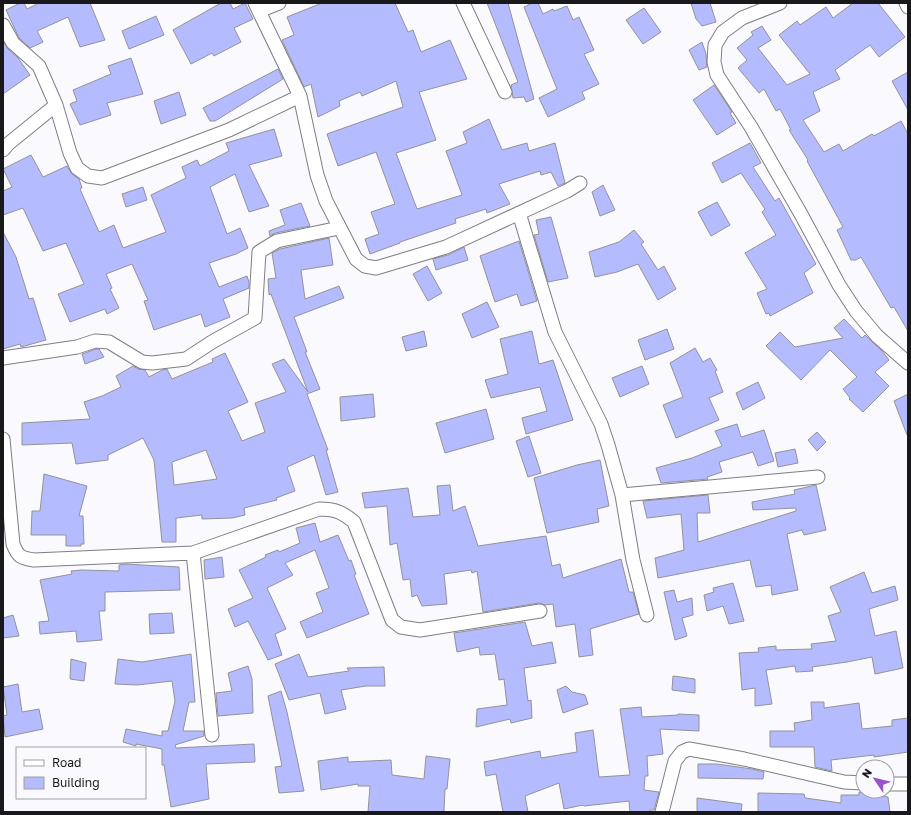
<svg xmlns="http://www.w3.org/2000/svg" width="911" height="815" viewBox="0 0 911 815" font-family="'Golos Text',sans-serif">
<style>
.building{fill:#b5bbff;stroke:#929399;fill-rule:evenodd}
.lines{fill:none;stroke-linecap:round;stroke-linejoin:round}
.minor-casing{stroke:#7e7e85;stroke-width:15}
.minor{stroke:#fff;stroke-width:13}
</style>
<rect width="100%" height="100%" fill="#f9f9fe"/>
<path class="building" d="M20 3H24L27 9 39 3H90L105 40 80 47 68 17 37 31 43 42 30 48 19 38 6 10Z
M221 3H230L233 9 245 3 253 19 234 28 241 42 214 56 212 53 191 64 173 30Z
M322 3H395L408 32 413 30 421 52 450 40 467 79 419 92 436 140 396 153 417 209 462 195 446 151 467 143 463 132 489 119 502 150 527 143 529 151 555 143 565 183 558 186 551 172 541 175 540 171 499 184 510 204 487 213 486 209 455 219 456 223 400 242V243L370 254 365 239 379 234 371 212 395 204 376 152 338 166 327 134 403 107 396 81 362 96 360 92 339 101 340 106 318 117 311 84 304 87 282 40 294 35 287 17Z
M487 3H508L534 99 526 102 524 97 513 98 511 85 518 82Z
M532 3H538L543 14 553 9 554 11 567 6 573 20 579 17 594 50 584 54 599 84 582 92 585 99 548 117 539 98 557 89 524 7Z
M691 3H710L716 22 702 26 696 19Z
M853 3H878L905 37 879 57 870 45 835 70 840 79 813 92 820 111 803 120 824 152 839 144 843 151 872 134 874 136 901 121 908 134V331L894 307 891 308 861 257 856 260H851L837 230 843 227 807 161 808 160 789 130H791L780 109 776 111 764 89 759 93 738 68 747 60 737 48 753 35 751 32 762 26 771 40 758 48 787 85 810 74 779 35 797 21 800 25 826 7 833 18Z
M644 8 661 32 643 44 626 20Z
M156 16 164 35 129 49 122 31Z
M3 41 8 49 18 58 30 75 3 94Z
M702 42 706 54 707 67 699 70 689 50Z
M131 58 143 94 107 103 111 115 80 125 70 104 77 101 73 90 111 74 108 66Z
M278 69 283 79 215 121H210L203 108Z
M908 72V110L892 81Z
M714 85 732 112 730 113 736 123 717 135 693 100Z
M179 92 186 115 161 124 154 101Z
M274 129 282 156 249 165 269 206 249 212 235 174 210 187 227 234 240 228 248 248 236 254 209 263 219 287 247 276 249 282V288L223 299 230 317 205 327 201 314 154 330 144 301 148 300 132 264 106 274 112 288 110 289 119 308 107 314 105 309 70 322 58 294 84 284 66 243 43 251 23 208 3 215V191L12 187 3 169 31 155 43 177 67 166 72 174 79 179 82 188 80 189 99 232 114 225 123 248 166 232 151 195 186 178 182 167 197 160 200 166 229 151 226 143Z
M750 143 761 163 753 167 775 201 779 198 816 264 804 273 813 293 770 316 769 313 766 314 757 293 767 289 745 253 776 235 762 212 765 209 741 173 722 183 712 163Z
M603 185 615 210 600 216 592 192Z
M143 187 147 200 126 207 122 194Z
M717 202 730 225 711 236 698 212Z
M301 203 310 226 275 233 270 236 269 231 285 225 280 210Z
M551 217 568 278 548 282 534 235 539 234 536 220Z
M634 230 644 242 641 244 658 270 664 266 676 289 658 300 638 264 617 272 595 277 589 252 619 242Z
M3 232 16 257 29 299 33 298 46 340 21 347 20 344 3 349Z
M329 238 333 265 301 270 305 299 339 286 344 298 294 317 307 352H305L320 389 307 394 328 450H326L338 492 326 495 314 455 287 467 295 491 276 498 277 500 244 508 245 515 232 518 202 519V515L176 518V542H162L154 460 143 438 108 455V460L76 464 72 443 22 445V423L90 419 84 402 102 396 121 387 116 376 133 366 138 369 145 370 149 377 162 370 167 369 172 379 213 362 212 359 225 353 248 402 228 411 242 441 265 432 255 403 286 392 272 364 284 359 308 392 271 294 269 295 268 279 276 278 272 253 280 249ZM206 450 217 479 174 485 172 462Z
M519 241 537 301 521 306 517 294 495 302 480 256Z
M464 247 468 260 436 270 433 259 448 255Z
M427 266 442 293 428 301 413 274Z
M487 302 499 327 472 338 462 314Z
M844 319 862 338 865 335 882 351 889 360 875 372 889 386 863 412 849 399 850 398 843 389 857 377 830 350 801 380 766 346 780 332 795 347 843 338 834 328Z
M667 329 674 349 645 360 638 340Z
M424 331 427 346 406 351 402 337Z
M532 331 539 364 553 360 573 420 526 434 522 418 547 411 540 387 491 398 485 380 508 374 500 339Z
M695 348 703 362 710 358 717 370 715 371 723 392 709 398 719 420 676 438 663 405 683 397 670 363Z
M96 349H99L104 357 85 364 82 354Z
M642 366 649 384 620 397 612 378Z
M758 382 765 398 743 410 736 393Z
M373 394 375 417 341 421 340 397Z
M908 394V435H907L894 401Z
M486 409 494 439 445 453 436 423Z
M737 424 741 437 764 430 774 461 758 466 753 452 719 462 722 472 707 477 708 479 661 483 656 468 692 458 722 446 715 431Z
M817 432 826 442 817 451 808 440Z
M529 436 541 473 528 477 516 441Z
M795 449 798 463 778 467 775 453Z
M600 460 609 506 597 509 599 522 547 533 534 478 577 465Z
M44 474 87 486 79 516H83L84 544H81V546H66V535H31L32 511H40Z
M450 485 453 511 465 506 478 546 546 536 552 566 560 564 563 578 621 559 629 592H633L639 614 590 629 593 655 579 657 575 624 556 627 553 604 545 605 539 603 483 612 477 571 472 573 471 570 444 574 447 604 422 606 417 595 412 597 410 579 403 580 397 543 390 545 387 506 365 508 362 493 408 488 413 517 440 515 437 486Z
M816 485 826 530 804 535 802 530 787 534 798 590 772 595 771 585 756 587 750 560 658 578 655 558 684 550 681 514 647 518 643 501 708 495 710 513H697L698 542 796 511V508L753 510 752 502 795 494 794 490Z
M315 523 320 542 338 535 349 561 351 560 356 574 354 575 369 614 307 638 300 622 323 612 316 593 329 588 315 550 285 563 293 575 267 588 286 629 275 634 282 655 268 660 248 621 235 627 228 609 253 598 239 570 266 557 265 555 278 550 279 552 300 543 296 528Z
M222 557 224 577 205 579 204 560Z
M125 564 179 567 180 590 105 592V611H99L102 640 77 642 76 631 40 634 39 622 49 621 40 580 72 574 71 571 81 570 119 571V565Z
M864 572 872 593 895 586 898 600 869 609 875 636 896 631 903 668 875 674 872 657 847 662 812 667 813 671 796 672 795 666 766 670 772 704 755 706V688L742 690 739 653 759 652 758 648 776 646V650L812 649 811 644 836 641 828 616 841 612 830 587Z
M733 583 744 621 729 624 723 606 707 611 704 595 714 592 713 588Z
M674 590 677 602 692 598 693 615 682 618 687 636 675 640 664 592Z
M172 613 174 633 150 634 149 614Z
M13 615 19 636 3 638V618Z
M525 622 532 646 552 642 556 663 524 668 528 701 531 700 532 718 511 723 510 719 476 727 477 709 507 705 504 679 499 680 495 654 480 655 479 647 457 652 454 633Z
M191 654 195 702H189L183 731H204V736L175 745 176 748 254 744 255 762 206 764 209 799 171 807 164 765H162V749L136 744V746L123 742 126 729 162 736V731H168L175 701 172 681 137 685 115 684 118 659 142 662Z
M299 654 308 677 349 671 347 668 384 667 385 686H366L341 690 346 709 325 714 320 693 289 700 275 664Z
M71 659 86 663 84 681 70 679Z
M248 666 252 679 253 713 218 716 216 693 232 691 228 673Z
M673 676 695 679V693L672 690Z
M18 684 22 712 39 709 43 729 5 737 3 716 7 715 3 687Z
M566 686 572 692 585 695 588 704 563 713 557 690Z
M281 691 287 712 304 791 279 793 275 767 282 766 268 696Z
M811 702H824V708L859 703 862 729 892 726V720L908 718V752L874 757V755L831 760 832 771 815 767 814 747H770V731H795L794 723 812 720Z
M641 707 642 717 678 715V714L699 715V731L660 729 663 754 647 756 648 776H645L644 790 659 792 654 810H650V812H630L629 801 584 806 583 805 564 809 559 783 525 796 528 812H503L496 774 486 776 484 762 540 751 541 758 577 752 575 733 593 730 599 777 630 775 620 709Z
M426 756 450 759 447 789H445L444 812H368L370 786H358V784L321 790 318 761 348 757V762L391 760 392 775 424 779Z
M698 764H717L752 769 764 772 763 779 698 778Z
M859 792 888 797 890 812H758V793L804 794 805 798 841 803V795H859Z
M697 798 742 804 741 812H697Z"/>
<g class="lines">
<g class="minor-casing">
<path id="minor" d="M255 3 300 96 317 175 326 201 356 259 365 266 376 268 446 247 567 191 580 183
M463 3 505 92
M780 3 742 18 723 32 715 45 714 62 717 75 751 127 802 216 839 285 856 311 877 336 908 363
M906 3 908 7
M259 11 279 3
M3 25 13 43 39 66 56 105 70 153 77 168 88 176 102 178 229 130 300 96
M3 150 8 144 56 105
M519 213 555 332 601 424 608 445 622 495 633 560 647 615
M3 358 77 347 95 341 109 342 142 362 152 363 186 359 212 342 255 318 259 252 277 241 339 228
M3 439 13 544C18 557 21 558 34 560L193 553 319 509C335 509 342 512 354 522L392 620 401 627 420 630 540 611
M622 495 818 477
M193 553 212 735
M887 784H908
M662 812 675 761 682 752 689 749 744 759 844 782 863 783"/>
</g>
<use href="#minor" class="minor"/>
</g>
<rect width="911" height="815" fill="none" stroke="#19191b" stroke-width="8"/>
<rect x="16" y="747" width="130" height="52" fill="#f9f9fe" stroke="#9f9fa3"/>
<rect x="24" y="760" width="20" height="6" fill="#ffffff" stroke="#9f9fa3"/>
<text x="52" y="767" font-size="12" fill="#19191b">Road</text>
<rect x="24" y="777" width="20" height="12" fill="#b5bbff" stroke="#9f9fa3"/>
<text x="52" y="787" font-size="12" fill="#19191b">Building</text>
<g transform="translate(875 779) rotate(305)"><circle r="19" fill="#f9f9fe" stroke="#9f9fa3"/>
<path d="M0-3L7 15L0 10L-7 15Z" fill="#9854c9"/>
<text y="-6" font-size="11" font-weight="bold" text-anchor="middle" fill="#19191b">N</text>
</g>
</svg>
